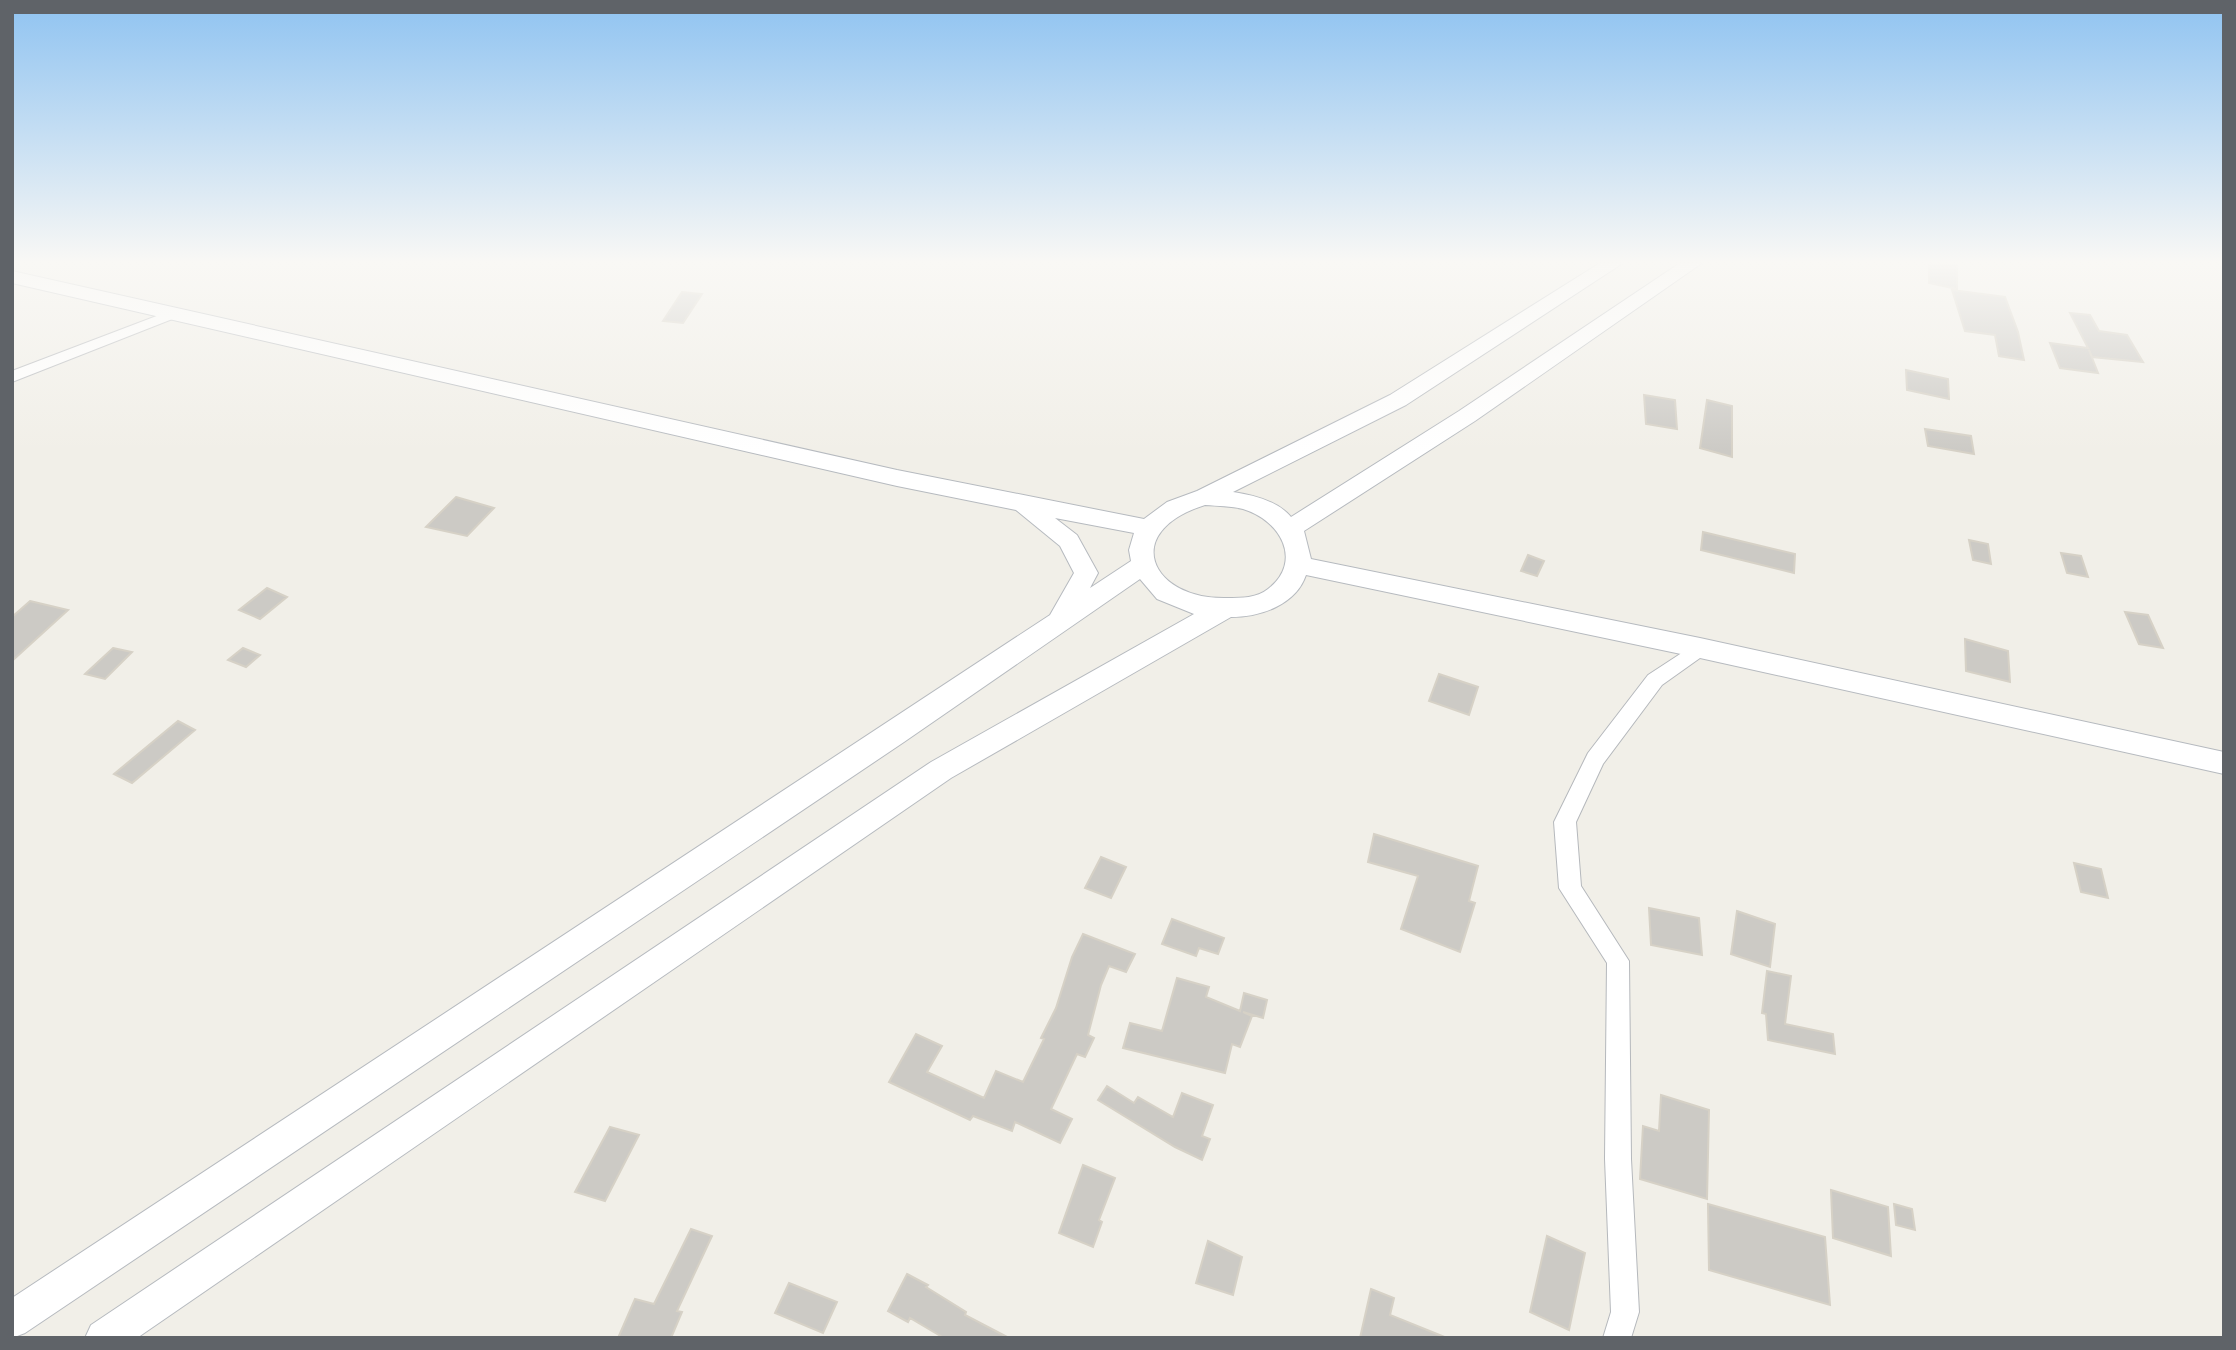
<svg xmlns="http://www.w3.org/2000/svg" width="2236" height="1350" viewBox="0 0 2236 1350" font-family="Montserrat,sans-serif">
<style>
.building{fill:#cccac5;stroke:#d6d1c6;stroke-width:2}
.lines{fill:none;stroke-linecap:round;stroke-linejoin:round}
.street-casing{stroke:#b5b8bc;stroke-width:2}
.secondary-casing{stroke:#b6babf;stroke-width:2}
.street{fill:#fff;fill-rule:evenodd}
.secondary{fill:#fff;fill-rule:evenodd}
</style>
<rect width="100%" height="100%" fill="#f1efe8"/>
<path class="building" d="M1929 263 1957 265V289L1929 283Z
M1952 290 2005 297 2018 332 2024 360 1999 356 1995 335 1965 331Z
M682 292 702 294 683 323 663 321Z
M2070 313 2090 315 2099 331 2127 335 2143 362 2092 357 2089 350 2098 373 2060 368 2050 343 2088 348Z
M1906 370 1948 379 1949 399 1907 390Z
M1644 395 1675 400 1677 429 1646 424Z
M1707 400 1732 406V457L1700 448Z
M1925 429 1971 436 1974 454 1928 446Z
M456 497 494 508 467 536 426 527Z
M1703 532 1795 554 1794 573 1701 550Z
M1969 540 1988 544 1991 564 1973 560Z
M2061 553 2081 556 2088 577 2067 573Z
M1528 555 1544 561 1537 576 1521 571Z
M267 588 287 597 260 619 239 610Z
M30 601 68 610 12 661V617Z
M2125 612 2148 615 2163 648 2139 644Z
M1965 639 2008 651 2010 682 1966 671Z
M113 648 132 652 105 679 85 674Z
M243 648 260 655 246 667 228 660Z
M1439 674 1478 687 1469 715 1429 701Z
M178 721 195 730 132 783 114 774Z
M1374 834 1478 866 1469 901 1475 903 1460 952 1401 929 1418 876 1368 862Z
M1101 857 1126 867 1111 898 1085 888Z
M2074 863 2101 869 2108 898 2081 892Z
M1649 908 1699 918 1702 955 1651 945Z
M1737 911 1775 924 1770 967 1731 954Z
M1172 919 1224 938 1218 954 1199 948 1196 956 1162 944Z
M1083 934 1135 954 1126 972 1109 966 1101 985 1088 1035 1094 1038 1085 1057 1077 1054 1051 1109 1072 1119 1060 1143 1015 1122 1012 1131 973 1116 970 1120 889 1082 916 1034 942 1046 927 1072 984 1098 996 1071 1023 1082 1044 1039 1041 1038 1056 1008 1072 957Z
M1767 971 1791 976 1785 1024 1833 1034 1835 1054 1768 1040 1766 1014 1762 1013Z
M1177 978 1209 987 1206 997 1240 1011 1244 993 1267 1000 1263 1018 1243 1012 1252 1016 1240 1047 1232 1044 1225 1073 1123 1048 1130 1023 1162 1031Z
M1107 1086 1134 1103 1138 1097 1173 1117 1182 1093 1213 1105 1202 1136 1210 1139 1202 1160 1175 1147 1098 1100Z
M1661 1095 1709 1110 1707 1199 1640 1179 1643 1126 1659 1131Z
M610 1127 639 1135 605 1201 575 1192Z
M1083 1165 1115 1178 1099 1220 1102 1222 1093 1247 1059 1233Z
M1831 1190 1888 1207 1891 1256 1833 1238Z
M1708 1204 1825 1237 1830 1305 1709 1270Z
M1894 1204 1912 1209 1915 1230 1896 1225Z
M691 1229 712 1236 677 1311 682 1312 671 1338H618L635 1299 654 1304Z
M1547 1236 1585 1253 1569 1330 1530 1312Z
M1208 1241 1242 1257 1233 1295 1196 1283Z
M907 1274 928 1285 926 1287 966 1312 965 1315 1009 1338H944L910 1318 908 1322 888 1311Z
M789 1283 837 1302 823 1333 775 1313Z
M1371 1289 1394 1298 1390 1315 1447 1338H1360Z"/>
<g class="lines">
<g class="street-casing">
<path id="street" d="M175 309 182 313 180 316 12 382V371Z
M1700 641 1707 643 1709 648 1707 653 1662 685 1603 764 1576 822 1581 886 1629 961 1631 1159 1639 1312 1631 1338H1603L1611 1312 1605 1159 1607 963 1559 888 1554 822 1588 753 1648 675Z"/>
</g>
<g class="secondary-casing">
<path id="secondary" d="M1600 263H1623L1406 405 1233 492C1253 495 1278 501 1291 517L1459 411 1680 263H1702L1475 421 1304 531 1311 559 1700 638 2224 752V774L1700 658 1306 575C1296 605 1260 617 1231 617L951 778 137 1338H85L91 1325 931 762 1194 614 1157 599 1140 579 904 742 25 1333 12 1338V1298L1050 615 1074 573 1060 546 1016 510 897 486 12 283V271L897 470 1144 519 1167 502 1197 491 1390 395ZM1205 505C1218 506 1231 506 1243 509 1280 520 1304 561 1268 589 1257 598 1241 598 1227 598 1151 600 1119 532 1205 505ZM1055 518 1134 533 1129 550 1131 561 1090 588 1098 573 1077 535Z"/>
</g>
<use href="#street" class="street"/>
<use href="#secondary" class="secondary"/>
</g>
<linearGradient id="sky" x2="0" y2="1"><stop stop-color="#8fc3f1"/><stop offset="0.58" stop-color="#f9f8f5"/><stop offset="1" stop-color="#f9f8f5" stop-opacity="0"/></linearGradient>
<rect width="2236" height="452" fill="url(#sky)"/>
<rect width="2236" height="1350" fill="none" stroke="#5f6368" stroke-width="28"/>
</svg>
